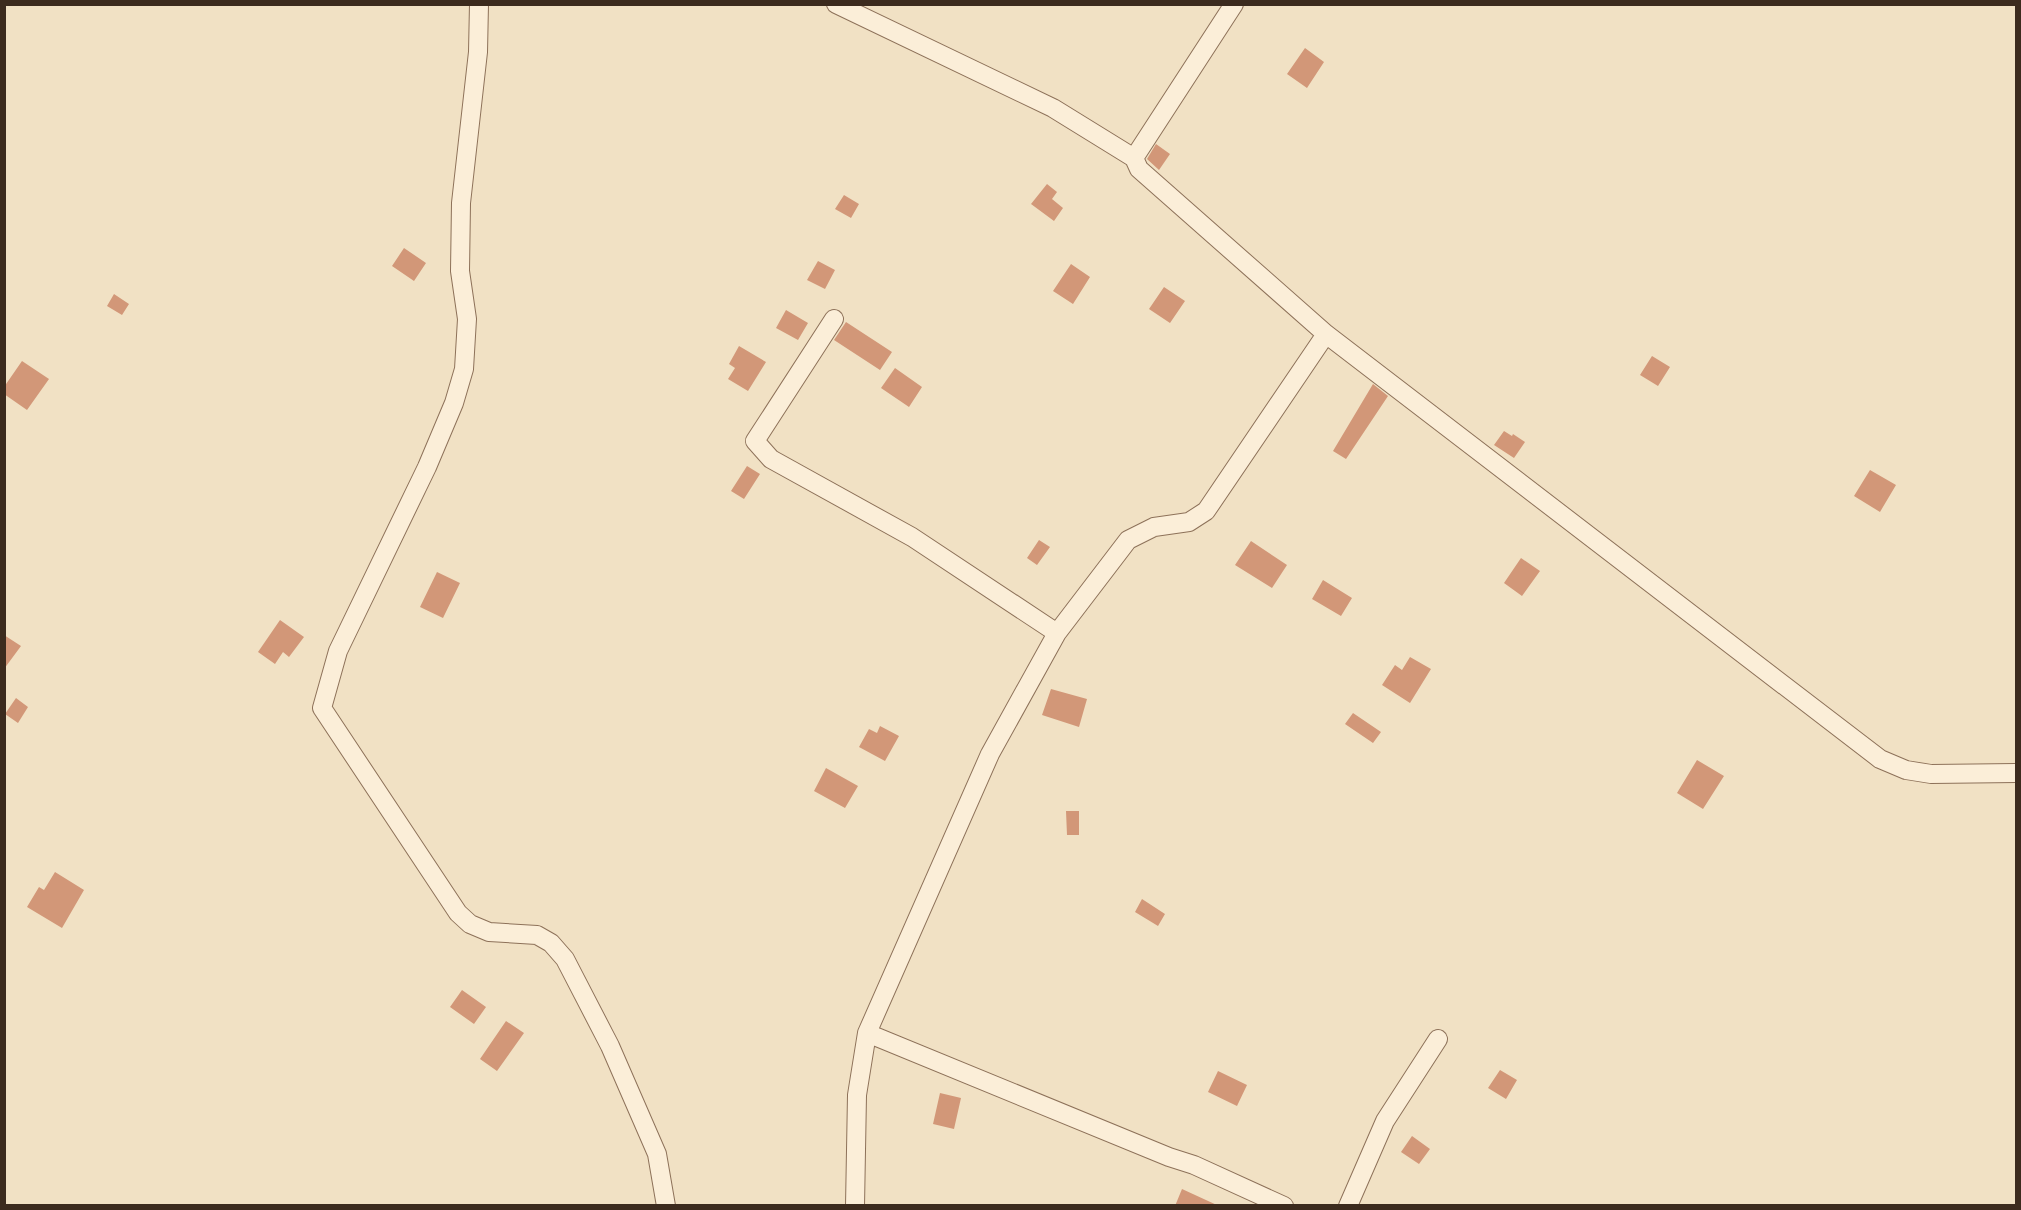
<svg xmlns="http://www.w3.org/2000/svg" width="2021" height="1210" viewBox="0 0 2021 1210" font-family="'Crimson Pro',serif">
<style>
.building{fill:#d29778}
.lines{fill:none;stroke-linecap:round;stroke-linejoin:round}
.street-casing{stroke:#8d7159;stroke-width:20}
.street{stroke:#fbeed8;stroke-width:18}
</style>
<rect width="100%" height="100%" fill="#f1e1c4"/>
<path class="building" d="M1305 48 1324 62 1307 88 1287 74Z
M1156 144 1170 154 1159 170 1147 159Z
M1047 184 1057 192 1052 199 1063 208 1054 221 1031 204Z
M844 195 859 204 851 218 835 209Z
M404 248 426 263 414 281 392 266Z
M818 261 835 270 825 289 807 280Z
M1071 264 1090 277 1073 304 1053 291Z
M1164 287 1185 301 1170 323 1149 309Z
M114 294 129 304 122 315 107 306Z
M786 310 808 323 798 340 776 328Z
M846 322 892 352 880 370 834 340Z
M739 346 766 362 748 391 728 379 735 368 729 364Z
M1652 356 1670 367 1658 386 1640 375Z
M22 361 49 379 27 410 4 394V387Z
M895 368 922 387 909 407 881 388Z
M1373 384 1388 396 1346 459 1333 451Z
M1504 431 1512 436 1513 434 1525 442 1514 458 1494 445Z
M747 466 760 474 744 499 731 491Z
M1870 470 1896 485 1880 512 1854 496Z
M1039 540 1050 547 1037 565 1027 558Z
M1251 541 1287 565 1272 588 1235 565Z
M1521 558 1540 571 1522 596 1504 583Z
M437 572 460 583 443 618 420 607Z
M1323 580 1352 598 1341 616 1312 599Z
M280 620 304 637 289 657 283 652 275 664 258 652Z
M4 635 21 646 4 669Z
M1410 657 1431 669 1410 703 1382 685 1395 665 1402 670Z
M1051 689 1087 699 1079 727 1042 715Z
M16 698 28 707 18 723 5 714Z
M1353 713 1381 732 1373 743 1345 724Z
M880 726 899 736 885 761 859 747 869 729 877 733Z
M1697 760 1724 776 1703 809 1677 793Z
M826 768 858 786 845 808 814 791Z
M1066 811H1079V835H1067Z
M55 872 84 890 62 928 27 907 39 887 44 890Z
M1142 899 1165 914 1158 926 1135 912Z
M462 990 486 1007 474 1024 450 1007Z
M506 1021 524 1033 497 1071 480 1059Z
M1500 1070 1517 1080 1506 1099 1488 1088Z
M1218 1071 1247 1085 1237 1106 1208 1092Z
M940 1093 961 1098 954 1129 933 1124Z
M1412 1136 1430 1149 1419 1164 1401 1152Z
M1182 1189 1219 1206H1175Z"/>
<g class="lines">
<g class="street-casing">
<path id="street" d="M479 4 478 52 461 203 460 271 467 319 464 369 454 403 427 467 338 651 322 708 458 913 470 924 489 932 537 935 551 943 565 959 610 1046 657 1154 666 1206
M836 4 1053 108 1134 158 1139 169 1326 334 1880 759 1906 770 1931 774 2016 773
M1134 158 1234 4
M834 319 755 441 771 459 912 537 1057 633
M867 1033 1169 1157 1194 1165 1284 1206
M855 1206 857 1095 867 1033 990 754 1057 633 1128 540 1154 527 1189 522 1206 511 1326 334
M1348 1206 1385 1121 1438 1039"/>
</g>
<use href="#street" class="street"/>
</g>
<rect width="2021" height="1210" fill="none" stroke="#3c2b1e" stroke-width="12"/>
</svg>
